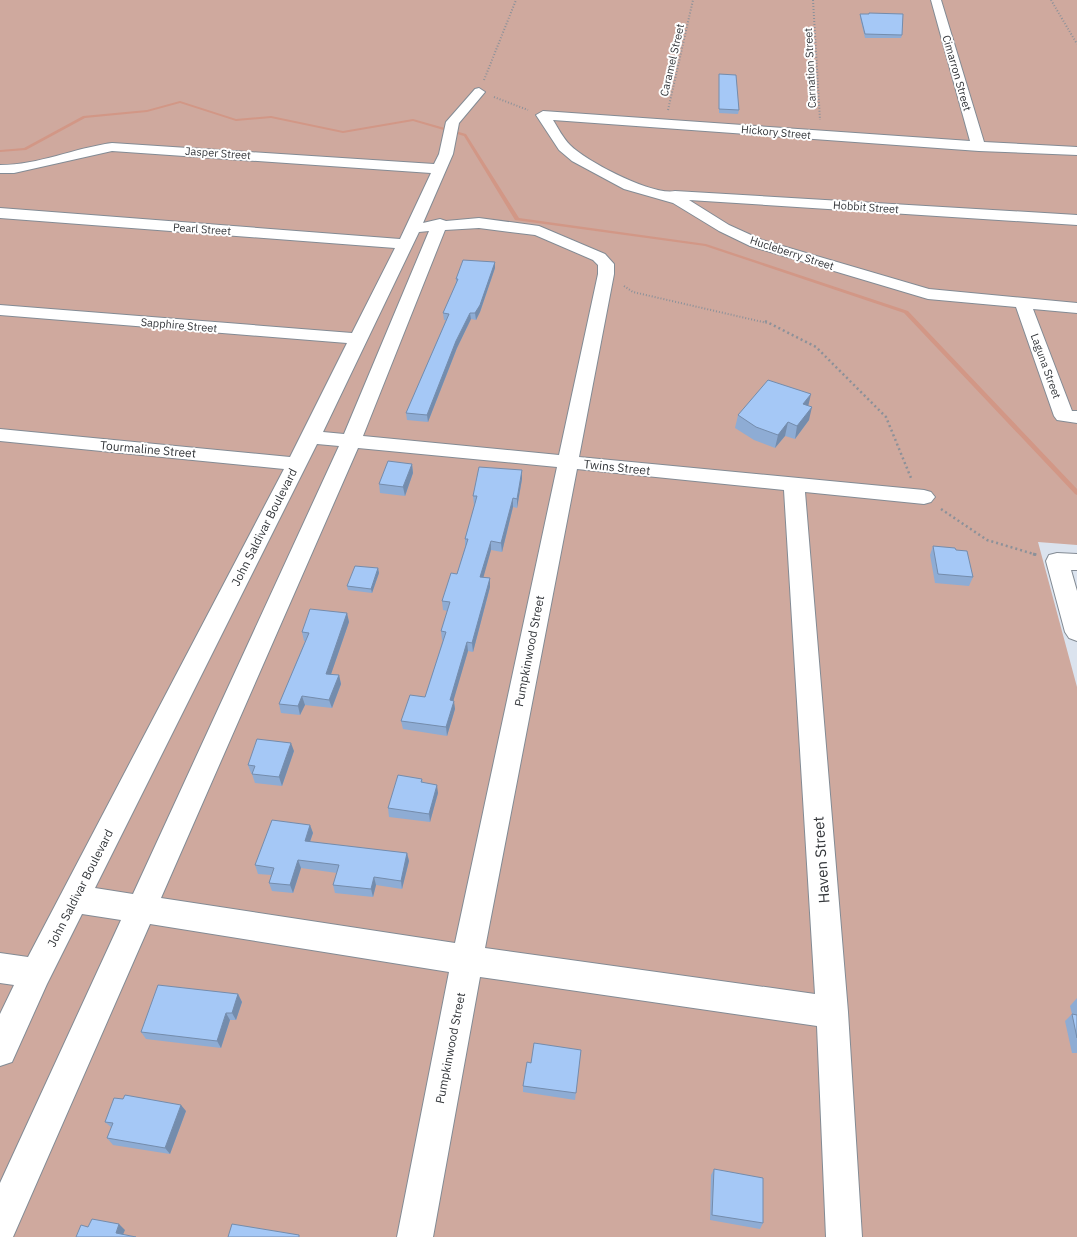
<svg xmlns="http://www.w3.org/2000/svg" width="1077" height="1237" viewBox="0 0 1077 1237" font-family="'IBM Plex Sans',sans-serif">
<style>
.green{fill:#cfa99e}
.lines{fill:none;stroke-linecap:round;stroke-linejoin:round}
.stream{fill:#d29786;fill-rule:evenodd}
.minor-casing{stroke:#838b94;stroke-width:2}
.path-far2{stroke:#8c9199;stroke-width:2;stroke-dasharray:1 2;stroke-linecap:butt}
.path-far1{stroke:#8c9199;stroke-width:2.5;stroke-dasharray:2 3;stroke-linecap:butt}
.path{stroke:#8c9199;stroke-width:3;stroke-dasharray:2.5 4;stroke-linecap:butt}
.minor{fill:#fff;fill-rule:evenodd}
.wall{fill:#8eacd4}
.shaded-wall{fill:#748cac}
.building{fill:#a5c8f6;stroke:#748cac}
.labels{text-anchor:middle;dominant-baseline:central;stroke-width:4;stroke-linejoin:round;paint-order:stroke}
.far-street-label{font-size:11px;fill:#33363a;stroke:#fff}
.street-label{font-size:12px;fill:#33363a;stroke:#fff}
.near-street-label{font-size:15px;fill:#33363a;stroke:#fff}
</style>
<rect width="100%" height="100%" fill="#dbe3ee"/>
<path class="green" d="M0 0H1077V545L1038 542 1077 687V1237H0Z"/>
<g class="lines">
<path class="stream" d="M180 101 236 119 271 116 343 131 413 119 466 134 519 218 706 244 908 311 1077 489V495L1075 494 904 313 705 246 515 220 464 136 413 121 343 133 271 118 236 121 180 103 147 112 85 118 26 150 0 152V150L24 148 83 116 147 110Z"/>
<g class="minor-casing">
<path id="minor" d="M931 0H941L984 142 1077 147V155L979 151 553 120C558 128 563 138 570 145 587 162 653 196 675 191L1077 215V225L689 200 729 225 762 240 929 289 1077 303V313L1033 309 1072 411H1077V423L1057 420 1054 416 1016 307 928 299 750 246 719 231 673 203 624 189 572 161 559 150 536 115 543 111 970 141Z
M479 88 485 92 459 123 453 154 423 223 440 219 446 221 479 218 539 226 605 254 614 264V274L579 457 924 490 931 492 935 497 931 502 924 504 805 492 848 1012 862 1237H826L817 1026 480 977 433 1237H397L449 972 150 924 13 1237H0V1183L121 920 82 914 47 984 12 1062 0 1066V1014L14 985 0 983V953L28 957 284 469 0 441V429L290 457 347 343 0 315V305L352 333 395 248 0 218V208L400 239 431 173 112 151 14 173H0V165C39 165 74 148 112 143L434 164 439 154 446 122 475 89ZM479 228 535 235 593 260 598 265V274L559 455 363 436 445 230ZM429 231 344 434 323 432 419 232ZM317 444 339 446 133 894 95 888ZM358 448 557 467 455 943 161 898ZM577 469 784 490 815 994 485 948Z
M1057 553 1077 554V570H1071L1077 591V641L1069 638 1065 632 1046 561 1049 555Z"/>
</g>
<path class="path-far2" d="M813 0 820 120
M1051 0 1077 44
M484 80 516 0
M494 97 528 110
M668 110 693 0
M624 286 633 292 767 323"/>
<path class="path-far1" d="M765 321 816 347 886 417 911 478
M941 509 987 540 1037 555"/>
<path class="path" d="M1033 554 1037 555"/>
<use href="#minor" class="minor"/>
</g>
<path class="wall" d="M869 13 902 35 901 38H865L860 17V14H869Z
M719 74 739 110 738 114 719 113Z
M495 262V268L480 312 476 320 471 319 457 348 428 422 407 420 406 413 446 320H444L443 313 456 283V279Z
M808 406 809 420 795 439 785 436 775 448 754 440 735 428 738 415Z
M412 464 413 473 405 496 380 493 379 484Z
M522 479 517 508 513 507 502 552 491 550 483 577 490 578V587L473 652 468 651 453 700 455 709 447 736 403 729 401 721 425 697 443 640H442L441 631 447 611 443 610 442 601 457 574 465 547V539L475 505H474L473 496Z
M933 546 973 577 969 586 935 583 930 555Z
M378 568 379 573 372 593 348 590 347 586Z
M347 613 349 622 331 674 339 675 341 684 332 708 305 705 300 715 281 713 279 704 305 641H304L302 632Z
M294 751 282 786 255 783 252 774 251 773 248 765Z
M422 779 423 783 438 793 430 822 389 817 388 808Z
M310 825 313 833 310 842 407 853 409 861 402 889 376 885 373 897 335 893 333 885 337 873 301 868 293 893 272 891 269 883 271 875 258 874 255 865Z
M238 994 242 1002 236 1020H230L221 1048 146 1039 141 1032Z
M1077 998V1053H1072L1065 1021 1072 1014 1070 1006Z
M581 1050 575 1100 523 1092V1086L531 1063Z
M186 1111 170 1154 113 1145 107 1138 112 1128 105 1122Z
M714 1169 763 1223 760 1229 710 1220 711 1175Z"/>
<path class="shaded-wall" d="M495 262V268L480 312 476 320 475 313Z
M470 313 471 319 457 348 428 422 427 415 456 341Z
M811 394 808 407 803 404Z
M812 407 809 420 795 439 797 426Z
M788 422 785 436 775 448 778 435Z
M412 464 413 473 405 496 403 487Z
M522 470V479L517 508V499Z
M513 498V507L502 552 501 543Z
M491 541V550L481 586 480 577Z
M378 568 379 573 372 593 371 589Z
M490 578V587L473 652 472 643Z
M347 613 349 622 328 683 326 674Z
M467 642 468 651 451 709 450 700Z
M339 675 341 684 332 708 329 700Z
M302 696 305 705 300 715 298 706Z
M454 701 455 709 447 736 446 727Z
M291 743 294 751 282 786 279 777Z
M437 785 438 793 430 822 429 814Z
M310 825 313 833 307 850 305 841Z
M407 853 409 861 402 889 401 881Z
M298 860 301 868 293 893 290 885Z
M374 877 376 885 373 897 371 889Z
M238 994 242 1002 236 1020 232 1013Z
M226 1013 230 1020 221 1048 217 1041Z
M181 1105 186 1111 170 1154 165 1148Z
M119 1224 125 1230 122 1237 116 1233Z"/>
<path class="building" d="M869 13 903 14 902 35 865 34 860 14H869Z
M719 74 736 75 739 110 719 109Z
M463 260 495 262 480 305 475 313H470L456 341 427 415 406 413 449 314 443 313 458 279H456Z
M768 380 811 394 803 404 812 407 797 426 788 422 778 435 756 427 738 415Z
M388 461 412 464 403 487 379 484Z
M479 467 522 470 517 499 513 498 501 543 491 541 480 577 490 578 472 643 467 642 450 700 454 701 446 727 401 721 410 695 425 697 446 632 441 631 450 602 442 601 451 573 457 574 468 539H465L477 496H473Z
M933 546 955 548 956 550 967 551 973 577 938 574Z
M355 566 378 568 371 589 347 586Z
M310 609 347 613 326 674 339 675 329 700 302 696 298 706 279 704 309 633 302 632Z
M257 739 291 743 279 777 252 774 255 766 248 765Z
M398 775 422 779 421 782 437 785 429 814 388 808Z
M272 820 310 825 305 841 407 853 401 881 374 877 371 889 333 885 339 865 298 860 290 885 269 883 274 868 255 865Z
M158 985 238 994 232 1013H226L217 1041 141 1032Z
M1072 1014 1077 1015V1038Z
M534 1043 581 1050 576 1093 523 1086 527 1062 531 1063Z
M125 1095 181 1105 165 1148 107 1138 113 1123 105 1122 114 1098 123 1099Z
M714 1169 763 1178V1223L712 1215Z
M92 1219 119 1224 116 1233 136 1237H76L81 1225 88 1227Z
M232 1224 299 1235V1237H228Z"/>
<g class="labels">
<g class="far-street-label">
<text transform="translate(672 60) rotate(-77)">Caramel Street</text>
<text transform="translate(810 68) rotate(-93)">Carnation Street</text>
<text transform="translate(957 73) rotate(74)">Cimarron Street</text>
<text transform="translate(776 132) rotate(5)">Hickory Street</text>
<text transform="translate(218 153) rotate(4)">Jasper Street</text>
<text transform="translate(866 207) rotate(4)">Hobbit Street</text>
<text transform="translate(202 229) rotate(4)">Pearl Street</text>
<text transform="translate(792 253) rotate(18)">Hucleberry Street</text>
<text transform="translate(179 325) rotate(5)">Sapphire Street</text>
<text transform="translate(1046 366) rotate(70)">Laguna Street</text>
</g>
<g class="street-label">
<text transform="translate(148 449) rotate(5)">Tourmaline Street</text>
<text transform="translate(617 467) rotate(6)">Twins Street</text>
<text transform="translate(264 527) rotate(-63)">John Saldivar Boulevard</text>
<text transform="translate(529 651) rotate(-79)">Pumpkinwood Street</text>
<text transform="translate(80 888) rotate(-63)">John Saldivar Boulevard</text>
<text transform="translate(450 1048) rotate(-79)">Pumpkinwood Street</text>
</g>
<g class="near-street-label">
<text transform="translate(821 860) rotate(-94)">Haven Street</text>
</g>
</g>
</svg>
